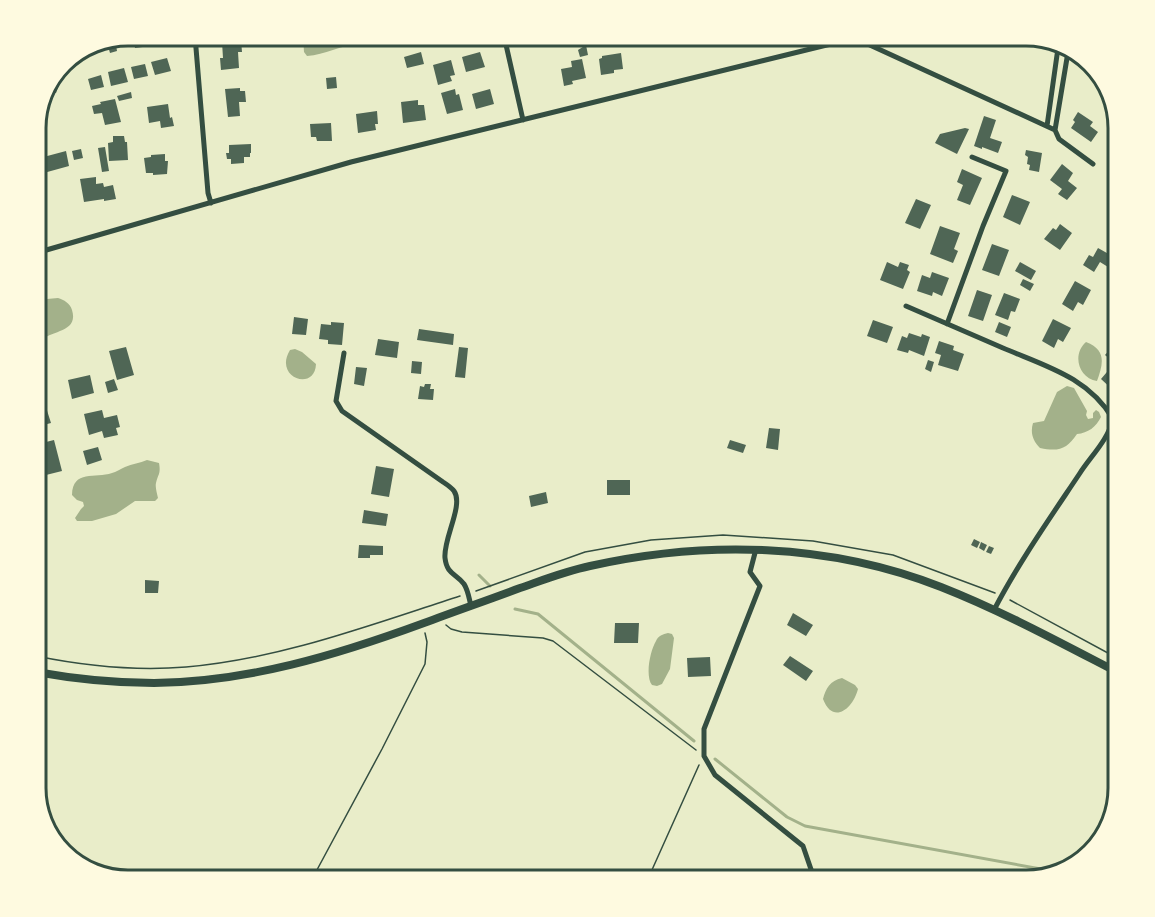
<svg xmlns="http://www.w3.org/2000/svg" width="1155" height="917" viewBox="0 0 1155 917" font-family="'Roboto Serif',serif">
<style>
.water{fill:#a3b18a}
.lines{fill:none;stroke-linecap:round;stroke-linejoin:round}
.stream{stroke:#a3b18a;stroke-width:3}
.building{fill:#4f6655}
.path{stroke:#344e41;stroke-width:1.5}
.minor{stroke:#344e41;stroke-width:5}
.primary{stroke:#344e41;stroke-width:8}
.rim{fill:none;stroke:#344e41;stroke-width:3}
</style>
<rect width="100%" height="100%" fill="#e9edc9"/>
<path class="water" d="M303 36H360V40L358 44C341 45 325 55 307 56L304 52Z
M58 298C64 300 70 303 72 310 79 333 50 330 41 341 37 345 37 349 36 354V300Z
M1086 342C1107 350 1103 364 1097 381 1078 378 1072 354 1086 342Z
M295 349 302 352 316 364C315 392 273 378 290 350Z
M1067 386 1074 388 1087 411 1086 415 1088 419 1093 418V413L1096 410 1099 412 1101 417C1096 427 1088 433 1077 434 1067 449 1059 452 1040 448 1033 441 1030 433 1033 423L1044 421 1057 392Z
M147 460 159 463C161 474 158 474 156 483 155 487 157 493 158 498L155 501H135L116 514 92 521H77L75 518 81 509 84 506 83 502 77 500 72 495C73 469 95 479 112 473 116 472 120 469 125 467 132 464 140 463 147 460Z
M668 633 672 634 674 638 670 669 662 684 657 686 652 685C645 676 650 651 656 641 658 636 663 634 668 633Z
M842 678 855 685 858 689C853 709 833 725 823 699 826 688 830 681 842 678Z"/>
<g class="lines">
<path class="stream" d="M479 575 490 586
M515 609 538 614 694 741
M715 759 787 817 805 826 1063 873"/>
</g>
<path class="building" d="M129 36H156L158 45 135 48 134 42 127 43 126 37Z
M412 36H426L427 46 413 47Z
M641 36H667V39L660 40V43L643 47Z
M688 36H709L710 41 700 43 698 38 689 40Z
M241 40 242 52H238L239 68 221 70 220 58H223L222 42Z
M116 45 117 51 110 53 108 46Z
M586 45 588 55 580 57 578 50Z
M421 52 424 64 407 68 404 57Z
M480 52 485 67 466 72 462 57Z
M621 53 623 69 614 70V73L601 75 599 59 602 58V56Z
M167 58 171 71 155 75 151 62Z
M1086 58 1102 79 1100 82 1089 75 1091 72 1081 65Z
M582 59 586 78 572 81 573 84 564 86 561 69 572 67 571 61Z
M451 60 455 75 450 76 452 81 438 85 433 65Z
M145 64 148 76 134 79 131 67Z
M124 68 128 82 111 86 108 72Z
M60 74 62 77 56 93 51 92Z
M101 75 104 87 91 90 88 79Z
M336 77 337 88 327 89 326 78Z
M240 88V91H245L246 102H239L240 116 228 117 225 89Z
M455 89 456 95 459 94 463 110 447 114 441 93Z
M490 89 494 104 476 109 472 94Z
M131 92 132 98 119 101 117 96Z
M115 99 121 122 105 125 102 113 94 114 92 106 101 104 100 102Z
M418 100V105H424L426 120 403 123 401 102Z
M168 104 170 118 172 117 174 126 161 128 160 121 149 123 147 107Z
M377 111 378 124H375L376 130 358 133 356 114Z
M1078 112 1093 122 1090 126 1098 132 1091 142 1071 128 1075 122 1073 120Z
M984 116 996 120 990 138 1002 142 998 153 982 147V149L974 146Z
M331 123 332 141H317L316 137H311L310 124Z
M965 128 969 129 957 154 935 143 940 134Z
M113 136H124L125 142H127L128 160 109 161 108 143 113 142Z
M251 144V153H250V157H244V163L231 164V159H227L226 153H229V145Z
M105 147 109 171 102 172 98 148Z
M81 149 83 158 74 160 72 151Z
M1026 150 1042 153 1039 172 1029 170 1030 165 1027 164 1028 157 1025 155Z
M66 151 69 166 40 174 36 159Z
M165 154V161H168L167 174 153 175V173H146L144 158 151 157V155Z
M1062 164 1073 173 1068 181 1077 188 1067 200 1058 194 1062 189 1050 180Z
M962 169 982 178 970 205 957 200 963 185 957 182Z
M96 177V184L103 183 104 187 113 185 116 199 104 201V199L84 202 80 179Z
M1012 195 1030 202 1020 225 1003 217Z
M916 199 931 205 920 229 905 223Z
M1060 224 1072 233 1060 250 1044 239 1053 228 1056 230Z
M940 226 960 233 954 249 958 251 953 263 930 254Z
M992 244 1009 250 999 276 982 270Z
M1098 248 1114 257 1108 267 1100 262 1094 272 1083 265 1089 255 1093 257Z
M887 262 898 267 900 262 909 265 907 270 910 272 903 289 880 280Z
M1020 262 1036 271 1031 280 1015 271Z
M932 272 949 278 942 296 933 292 932 296 917 291 922 275 930 278Z
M1023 279 1034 284 1030 291 1020 285Z
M1075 281 1091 290 1083 305 1078 302 1073 311 1062 304Z
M977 290 992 295 983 321 968 316Z
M1004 293 1020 299 1015 312 1011 311 1008 320 995 315Z
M294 317 308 319 306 335 292 334Z
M1053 319 1071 328 1063 342 1058 339 1054 348 1042 341Z
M873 320 893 327 887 343 867 336Z
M331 322 344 323 342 345 328 344V340L319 339 321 324 331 325Z
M999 322 1011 327 1007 337 995 332Z
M419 329 454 334 453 345 417 340Z
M909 333 921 337 922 334 930 337 924 356 909 350 908 353 897 350 902 336 907 338Z
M378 339 399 342 397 358 375 355Z
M1119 339V363L1117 365 1105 355Z
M939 341 954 346 953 350 964 354 958 371 938 365 941 355 935 353Z
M126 347 134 375 117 380 109 351Z
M459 347 468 348 465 378 455 377Z
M928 360 934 362 931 372 925 369Z
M412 361 422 362 421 374 411 373Z
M1112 366 1119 372V388L1115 392 1101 379Z
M356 367 367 368 364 386 354 384Z
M90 375 94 393 72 399 68 380Z
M114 379 118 390 108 393 105 382Z
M425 384H431L430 389H434L433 400 418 399 420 386 424 387Z
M43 398 51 423 36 427V400Z
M102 410 104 418 117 415 120 427 116 428 118 435 104 438 102 431 89 435 84 414Z
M769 428 780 429 778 450 766 448Z
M54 440 62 471 46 475 38 444Z
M730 440 746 445 743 453 727 448Z
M1119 445V466L1109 460Z
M98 447 102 460 87 465 83 451Z
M376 466 394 469 389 497 371 494Z
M607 480H630V495H607Z
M546 492 548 503 531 507 529 496Z
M364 510 388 514 386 526 362 523Z
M974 539 980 542 977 548 971 545Z
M981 542 987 545 984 551 979 548Z
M359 545 383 546V555H370V558H358Z
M989 546 994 548 991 554 986 552Z
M145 580 159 581 158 593H145Z
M793 613 813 625 806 636 787 625Z
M615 623H639L638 643H614Z
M790 656 813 671 806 681 783 665Z
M710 657 711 676 688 677 687 658Z"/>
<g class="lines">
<path class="path" d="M476 591 585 552 651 540 723 535 813 541 893 555 995 593
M1010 600 1119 659
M446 625 451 629 462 632 543 638 553 641 696 750
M36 656C85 666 137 671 186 667 280 659 370 625 460 596
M311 881 382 749 425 664 427 642 425 633
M647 881 699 765"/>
<path class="minor" d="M195 36 208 193 211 203
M504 36 523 120
M1047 126 1058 48
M1055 130 1068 52
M1055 130 1059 139 1093 164
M36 253 351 162 843 41H861L1055 130
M906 306C938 320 971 334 1003 348 1045 366 1088 377 1113 419 1108 440 1091 456 1080 473 1050 518 1019 562 994 610
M947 324 983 226 1006 171 972 157
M344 353 336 401 342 411 443 482C446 484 451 487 454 491 464 505 443 539 445 558 447 575 456 573 464 584 468 590 469 598 471 606
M756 549 750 572 760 586 704 729V756L715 775 803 846 815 881"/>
<path class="primary" d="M36 672C75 679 115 683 154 683 248 682 337 655 424 623 456 611 488 600 520 588 543 580 566 571 590 566 706 540 829 543 941 587 1002 611 1061 643 1119 673"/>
</g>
<path d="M0 0H1155V917H0ZM128 46H1026A82 82 0 0 1 1108 128V788A82 82 0 0 1 1026 870H128A82 82 0 0 1 46 788V128A82 82 0 0 1 128 46Z" fill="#fefae0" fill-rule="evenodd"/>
<path class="rim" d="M128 46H1026A82 82 0 0 1 1108 128V788A82 82 0 0 1 1026 870H128A82 82 0 0 1 46 788V128A82 82 0 0 1 128 46Z"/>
</svg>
